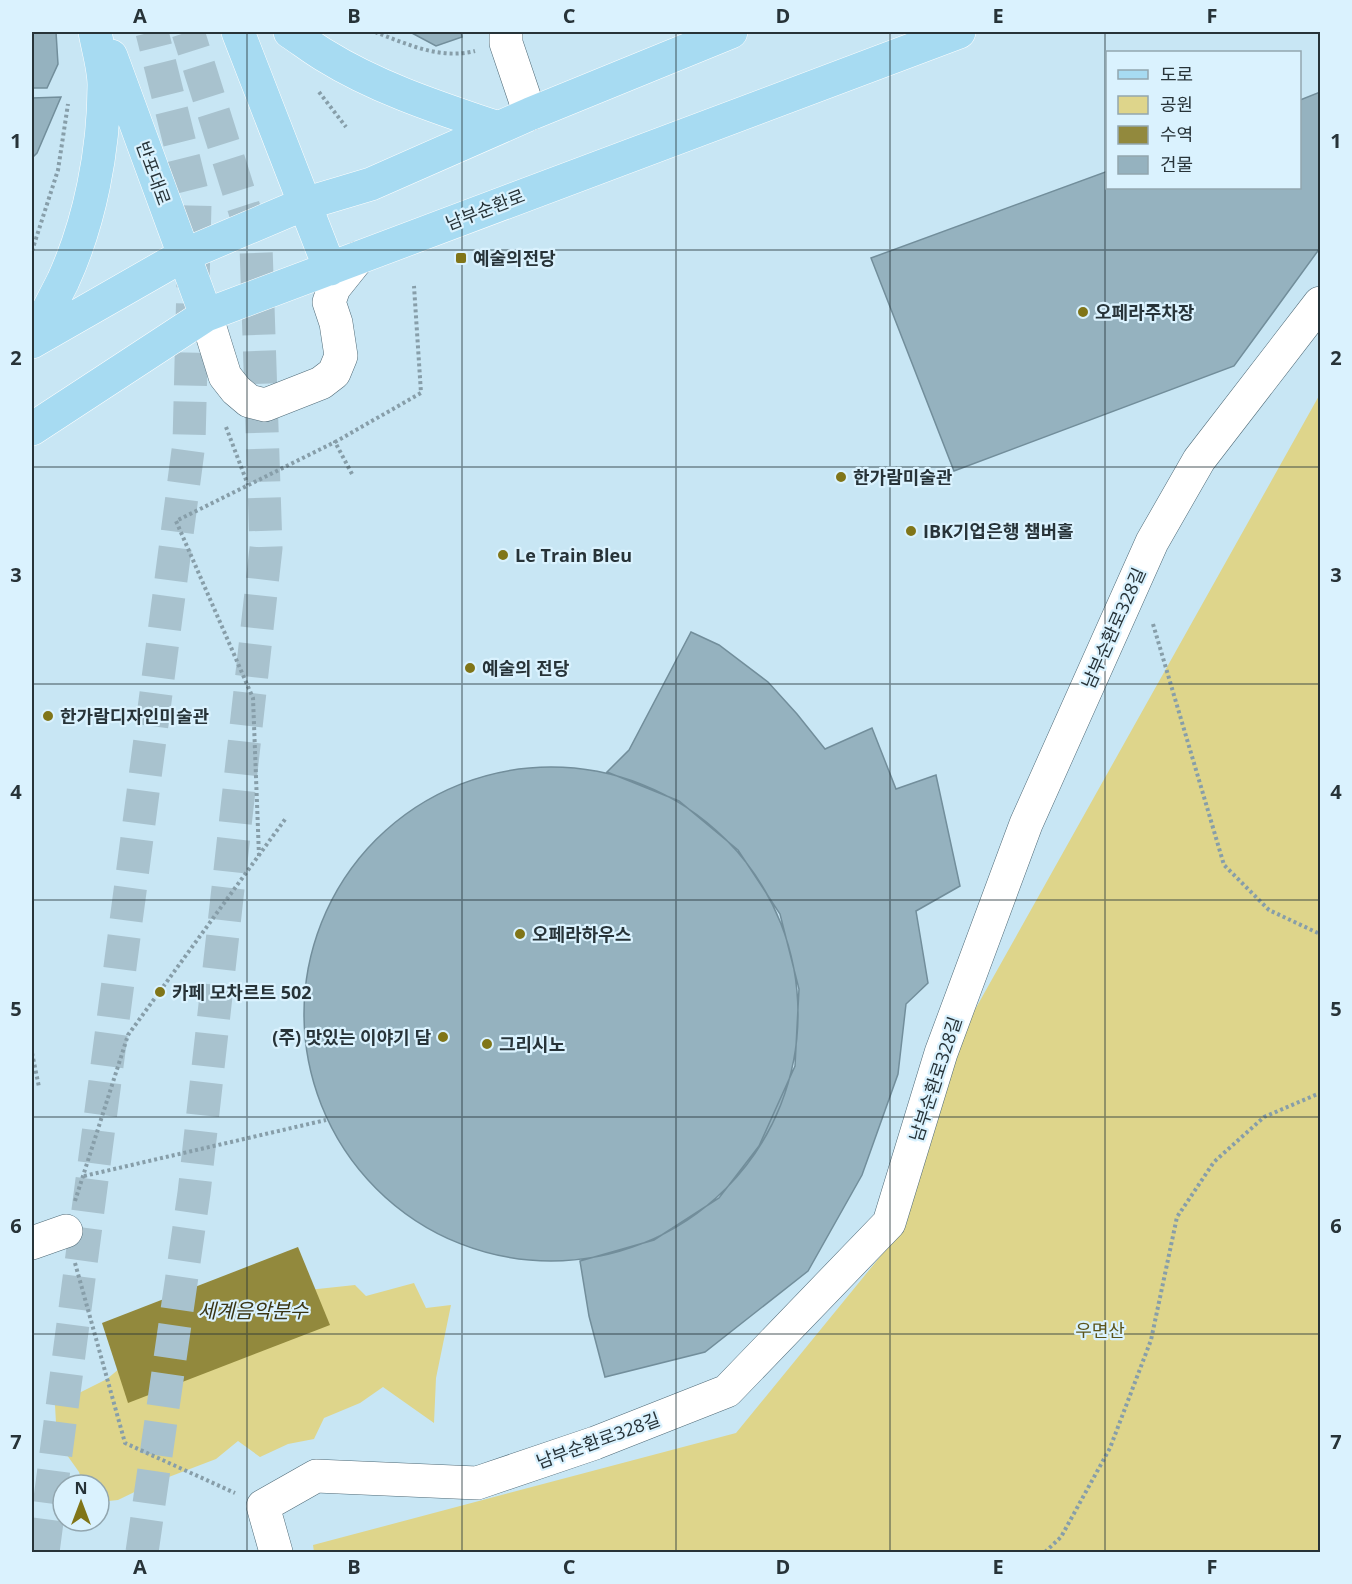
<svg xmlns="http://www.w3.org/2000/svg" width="1352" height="1584" viewBox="0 0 1352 1584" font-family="'Open Sans','Noto Sans KR',sans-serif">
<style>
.green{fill:#ded58b}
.water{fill:#92893d}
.building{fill:#95b2bf;stroke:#728e9b;stroke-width:1.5}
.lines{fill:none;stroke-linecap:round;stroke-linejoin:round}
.highway-tunnel{stroke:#a8c2ce;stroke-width:33;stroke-dasharray:33 16;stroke-linecap:butt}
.minor-casing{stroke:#4f6a77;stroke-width:34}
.major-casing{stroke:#fff;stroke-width:34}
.path{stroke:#879ea9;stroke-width:4;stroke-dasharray:3 3;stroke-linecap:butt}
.minor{stroke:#fff;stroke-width:33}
.major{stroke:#a7dbf2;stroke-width:33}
.grid{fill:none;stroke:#273338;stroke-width:1.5;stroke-opacity:0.55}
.poi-dot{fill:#807518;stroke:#daf2fe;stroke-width:2}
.labels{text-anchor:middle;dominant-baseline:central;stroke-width:4.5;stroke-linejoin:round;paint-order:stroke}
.street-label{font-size:18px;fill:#273338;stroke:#daf2fe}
.poi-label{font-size:18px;font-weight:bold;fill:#273338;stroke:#daf2fe;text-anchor:start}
.park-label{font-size:18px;fill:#5b541a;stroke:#daf2fe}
.water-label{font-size:20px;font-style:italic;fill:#3a3514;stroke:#daf2fe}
.neatline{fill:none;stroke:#273338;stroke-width:2}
.grid-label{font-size:20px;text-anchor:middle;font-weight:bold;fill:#273338}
</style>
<rect width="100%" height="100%" fill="#c8e6f4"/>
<path class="green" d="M1320 394V1552H314L313 1545 736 1433 906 1225 949 1056Z
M414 1283 426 1308 451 1305 436 1378 434 1423 383 1387 360 1403 324 1418 314 1439 288 1444 260 1457 238 1441 216 1459 153 1483 118 1500 99 1502V1485H83L79 1472 57 1441 55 1405 107 1379 132 1358 280 1293 355 1285 366 1296Z"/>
<path class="water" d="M298 1247 330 1325 128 1403 102 1323Z"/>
<path class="building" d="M32 32H56L58 64 47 88H32Z
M410 32H461L462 37 436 46Z
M1320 92V248L1234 366 954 471 871 258 1108 171V188H1300V100Z
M61 97 37 153 32 158V98Z
M691 632 719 645 768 682 797 714 825 749 872 728 896 789 936 775 960 886 916 911 928 983 906 1004 898 1074 862 1175 808 1271 705 1352 605 1377 589 1316 580 1261 654 1240 719 1198 759 1146 795 1066 799 989 780 914 738 850 679 801 607 772 629 750Z
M304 1014a247 247 0 1 1 494 0a247 247 0 1 1-494 0Z"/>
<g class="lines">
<path class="highway-tunnel" d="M43 1552 189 443 195 204 152 32
M142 1552 194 1193 266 548 256 246 188 32"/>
<g class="minor-casing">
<path id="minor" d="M506 32V43L530 114
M206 315 225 376 236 390 249 401 265 405 321 383 334 373 341 356 336 323 329 302 334 288 358 258
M32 1243 66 1231
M276 1552 263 1506 316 1476 477 1483 595 1443 727 1391 889 1223 941 1053 1026 824 1152 542 1199 460 1320 303"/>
</g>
<g class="major-casing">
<path id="major" d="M238 32 330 269
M290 32C301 39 312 48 324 55 377 88 439 108 498 128
M111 56 206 315
M32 342 184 255 304 204 371 184 530 114 731 32
M32 342C42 321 53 301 63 281 90 222 104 150 104 85 104 68 98 49 95 32
M32 429 206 315 959 32"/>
</g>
<path class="path" d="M375 32C407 44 440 60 475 51
M319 92 346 127
M32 251 58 170 68 104
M226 427 248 485
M352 474 335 442 421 393 414 286
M1153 624 1224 865 1269 910 1320 934
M259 856 253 698 176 521 335 442
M32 1053 39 1087
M84 1176 326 1120
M75 1201 128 1035 286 818
M75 1263 125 1443 235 1493
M1045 1552 1061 1537 1110 1448 1151 1340 1177 1217 1214 1162 1264 1117 1320 1093"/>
<use href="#minor" class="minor"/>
<use href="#major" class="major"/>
</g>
<path class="grid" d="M247 32V1552M462 32V1552M676 32V1552M890 32V1552M1105 32V1552M32 250H1320M32 467H1320M32 684H1320M32 900H1320M32 1117H1320M32 1334H1320"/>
<g class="poi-dot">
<rect x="455" y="252" width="12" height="12" rx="3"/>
<circle cx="1083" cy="312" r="6"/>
<circle cx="841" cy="477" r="6"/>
<circle cx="911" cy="531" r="6"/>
<circle cx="503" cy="555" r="6"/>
<circle cx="470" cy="668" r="6"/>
<circle cx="48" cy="716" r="6"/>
<circle cx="520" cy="934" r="6"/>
<circle cx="160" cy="992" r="6"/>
<circle cx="443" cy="1037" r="6"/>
<circle cx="487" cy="1044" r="6"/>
</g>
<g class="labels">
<g class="street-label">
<text transform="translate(154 173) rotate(70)">반포대로</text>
<text transform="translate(485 209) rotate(-21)">남부순환로</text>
<text transform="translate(1113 628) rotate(-66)">남부순환로328길</text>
<text transform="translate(935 1079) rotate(-72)">남부순환로328길</text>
<text transform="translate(598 1440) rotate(-20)">남부순환로328길</text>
</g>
<g class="poi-label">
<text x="473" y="258">예술의전당</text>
<text x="1095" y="312">오페라주차장</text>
<text x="853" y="477">한가람미술관</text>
<text x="923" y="531">IBK기업은행 챔버홀</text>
<text x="515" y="555">Le Train Bleu</text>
<text x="482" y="668">예술의 전당</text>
<text x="60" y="716">한가람디자인미술관</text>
<text x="532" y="934">오페라하우스</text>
<text x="172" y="992">카페 모차르트 502</text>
<text x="431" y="1037" text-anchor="end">(주) 맛있는 이야기 담</text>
<text x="499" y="1044">그리시노</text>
</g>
<g class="park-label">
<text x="1100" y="1330">우면산</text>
</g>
<g class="water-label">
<text x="253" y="1310">세계음악분수</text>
</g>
</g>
<rect width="1352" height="1584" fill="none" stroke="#daf2fe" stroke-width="66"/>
<rect x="1106" y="51" width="195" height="138" fill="#daf2fe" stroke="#92a6af" stroke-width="1.5"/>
<rect x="1118" y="70" width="30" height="9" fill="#a7dbf2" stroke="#92a6af" stroke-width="1.5"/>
<text x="1160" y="81" font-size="18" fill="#273338">도로</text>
<rect x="1118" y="96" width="30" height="18" fill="#ded58b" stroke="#92a6af" stroke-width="1.5"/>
<text x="1160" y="111" font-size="18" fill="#273338">공원</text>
<rect x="1118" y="126" width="30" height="18" fill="#92893d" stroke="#92a6af" stroke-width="1.5"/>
<text x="1160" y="141" font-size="18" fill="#273338">수역</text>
<rect x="1118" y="156" width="30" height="18" fill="#95b2bf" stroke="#92a6af" stroke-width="1.5"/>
<text x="1160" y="171" font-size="18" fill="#273338">건물</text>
<g transform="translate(81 1503)"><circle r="28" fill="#daf2fe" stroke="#92a6af" stroke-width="1.5"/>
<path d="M0-4.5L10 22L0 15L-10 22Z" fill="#807518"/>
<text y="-9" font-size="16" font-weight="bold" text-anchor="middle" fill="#273338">N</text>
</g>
<rect x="33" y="33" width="1286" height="1518" class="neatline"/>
<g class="grid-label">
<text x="140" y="23">A</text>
<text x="354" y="23">B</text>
<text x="569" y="23">C</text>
<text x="783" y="23">D</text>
<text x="998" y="23">E</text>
<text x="1212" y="23">F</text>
<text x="16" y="148">1</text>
<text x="1336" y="148">1</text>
<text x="16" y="365">2</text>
<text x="1336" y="365">2</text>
<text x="16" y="582">3</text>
<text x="1336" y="582">3</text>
<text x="16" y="799">4</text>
<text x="1336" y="799">4</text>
<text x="16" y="1016">5</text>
<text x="1336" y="1016">5</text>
<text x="16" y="1233">6</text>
<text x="1336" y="1233">6</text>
<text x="16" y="1449">7</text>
<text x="1336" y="1449">7</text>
<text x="140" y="1574">A</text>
<text x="354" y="1574">B</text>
<text x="569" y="1574">C</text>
<text x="783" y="1574">D</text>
<text x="998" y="1574">E</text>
<text x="1212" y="1574">F</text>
</g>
</svg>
